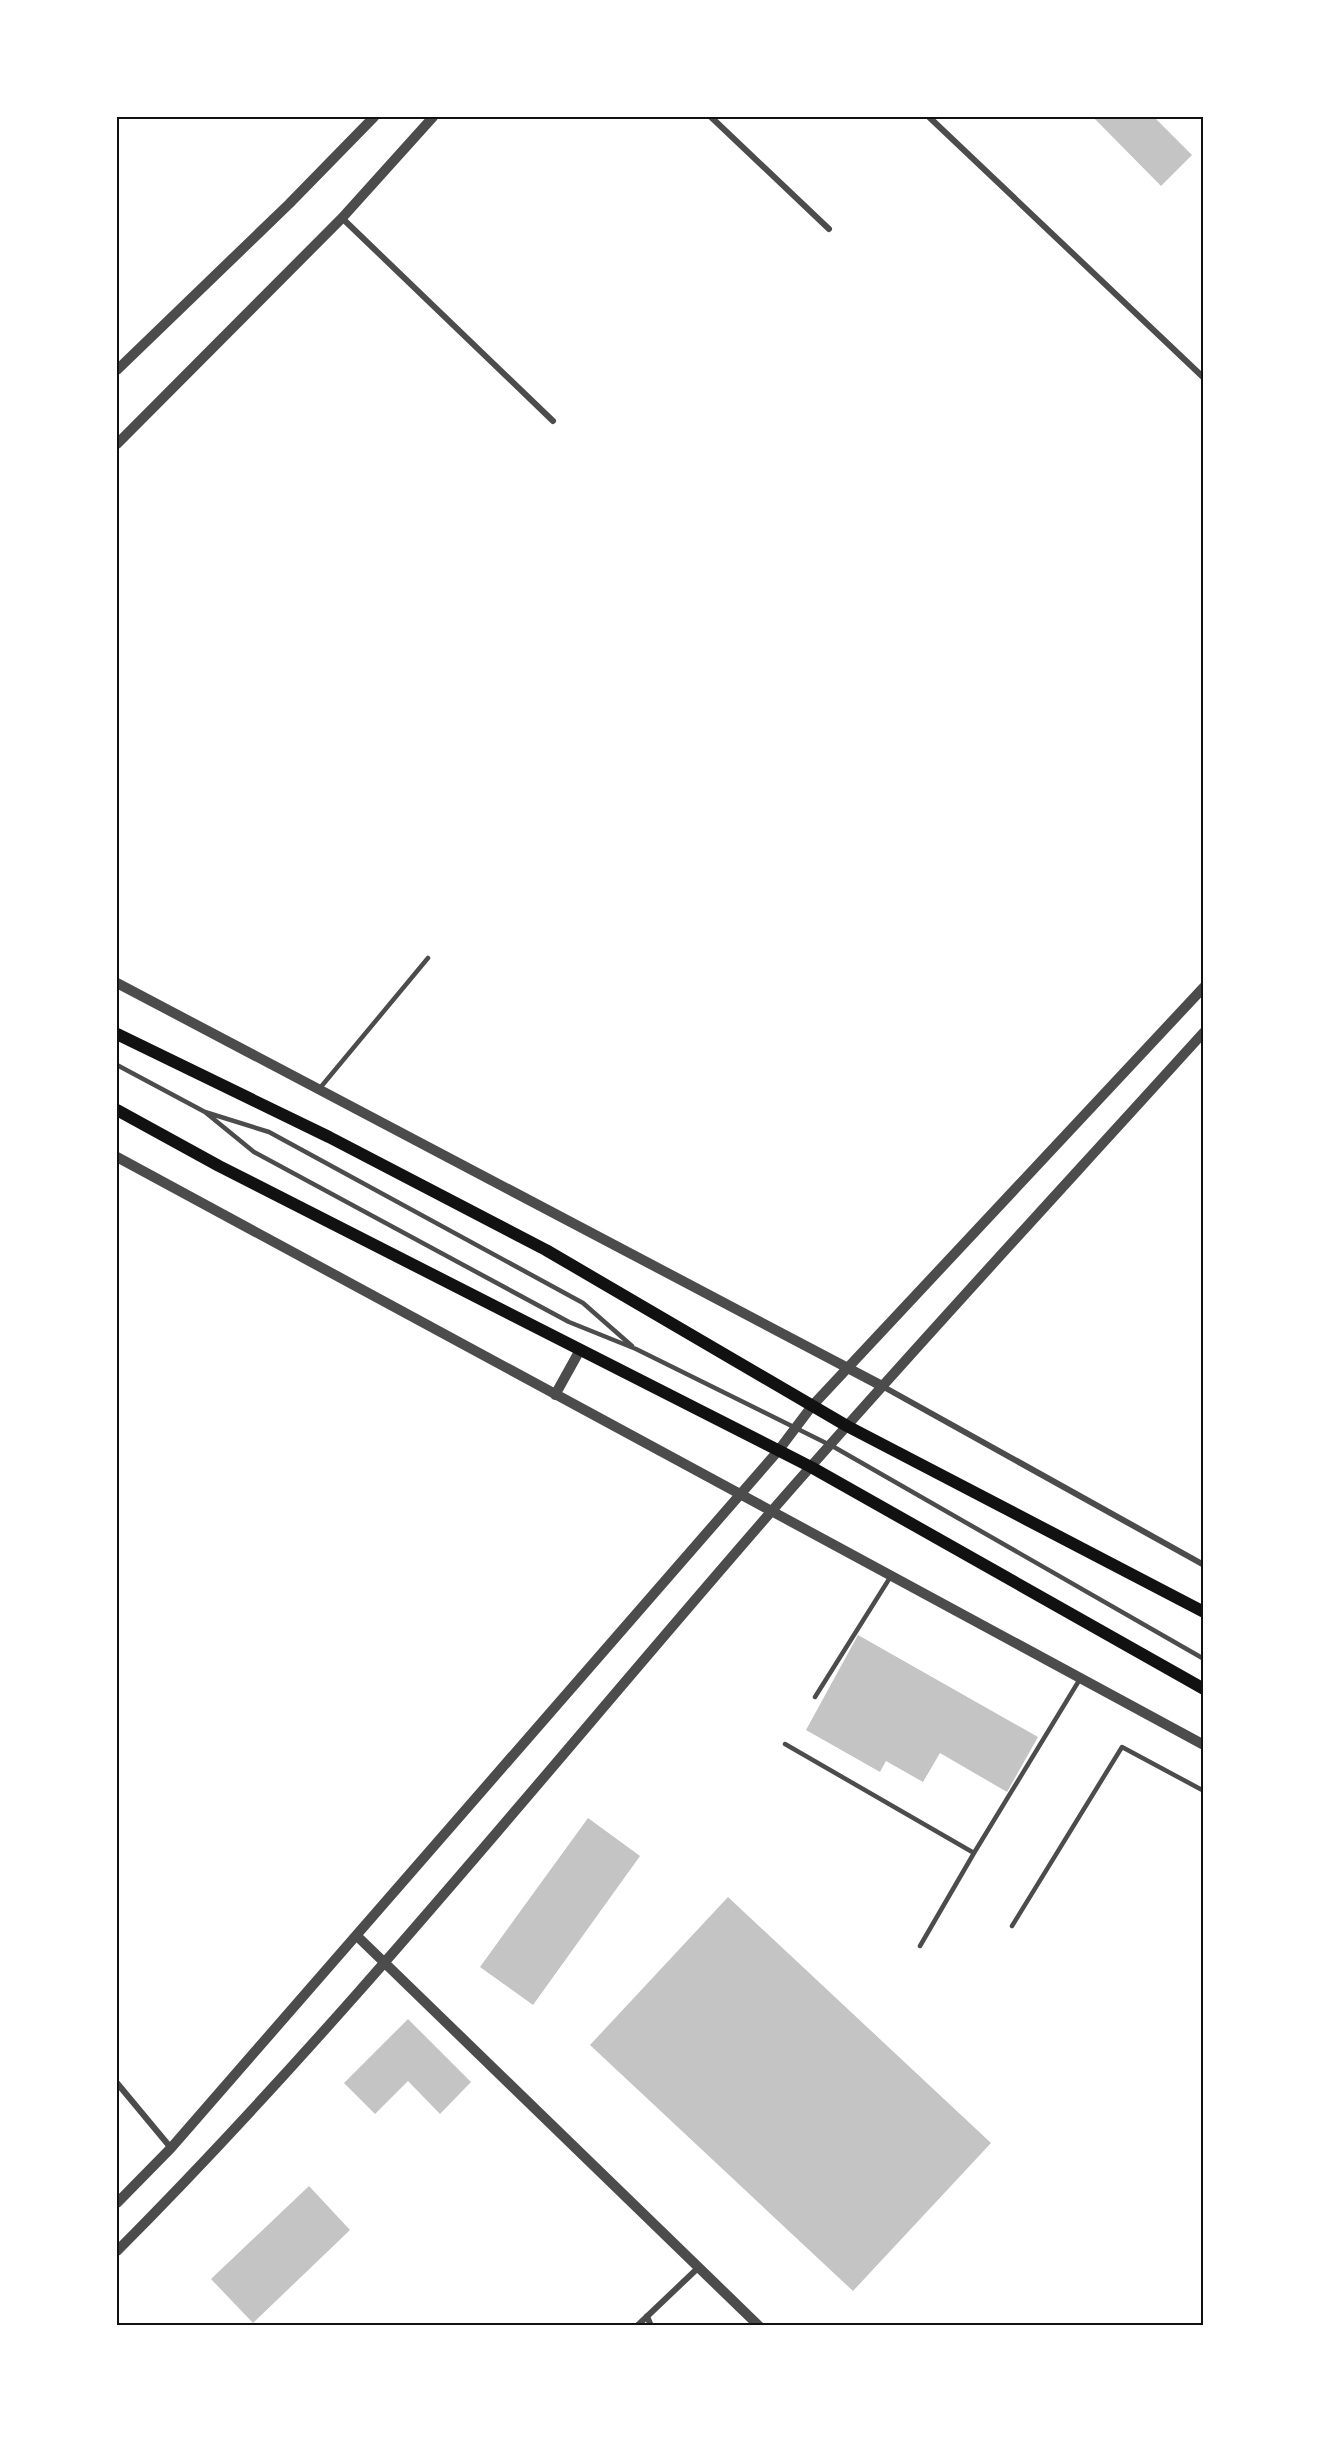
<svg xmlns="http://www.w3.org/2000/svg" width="1321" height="2443" viewBox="0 0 1321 2443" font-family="'Roboto Condensed',sans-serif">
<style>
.building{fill:#c4c4c4}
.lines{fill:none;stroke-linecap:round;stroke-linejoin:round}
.service{stroke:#4c4c4c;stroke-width:4.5}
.minor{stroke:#4c4c4c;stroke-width:6}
.tertiary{stroke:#4c4c4c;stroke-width:10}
.secondary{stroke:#111;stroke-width:12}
.neatline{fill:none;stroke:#111;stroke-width:2}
</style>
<rect width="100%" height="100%" fill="#fff"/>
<path class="building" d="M1093 117H1154L1192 155 1161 186Z
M858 1635 1038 1737 1007 1792 940 1753 923 1782 886 1761 880 1772 806 1730Z
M588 1818 640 1856 533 2005 480 1967Z
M728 1897 991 2143 853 2291 590 2045Z
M408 2019 471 2082 440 2114 408 2081 375 2114 344 2083Z
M309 2186 350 2230 253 2323 211 2279Z"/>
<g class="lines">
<path class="service" d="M117 1065 205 1112 269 1132 583 1303 632 1346
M320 1088 428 958
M205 1112 254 1152 569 1322 636 1349 834 1447 1204 1659
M815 1697 891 1576
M785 1744 974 1853
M1012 1926 1122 1747 1204 1791
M920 1946 974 1853 1080 1679"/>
<path class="minor" d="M711 117 829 229
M929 117 1204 378
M342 218 553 421
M882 1386 1204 1565
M117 2083 171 2148
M647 2316 651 2326
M637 2326 699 2267"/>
<path class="tertiary" d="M117 370 289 204 374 117
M117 444 342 218 433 117
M117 983 882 1386
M117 1157 1204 1745
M555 1395 580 1350
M357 1936 759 2326
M117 2203 171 2148 778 1451 812 1406 1204 987
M117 2251C349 2018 554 1761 770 1513 912 1350 1059 1192 1204 1032"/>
<path class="secondary" d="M117 1034 329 1137 546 1250 847 1426 1204 1612
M117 1110 219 1166 811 1467 1204 1689"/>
</g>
<rect width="1321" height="2443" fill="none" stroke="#ffffff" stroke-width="237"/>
<rect x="118" y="118" width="1084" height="2206" class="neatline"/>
</svg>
